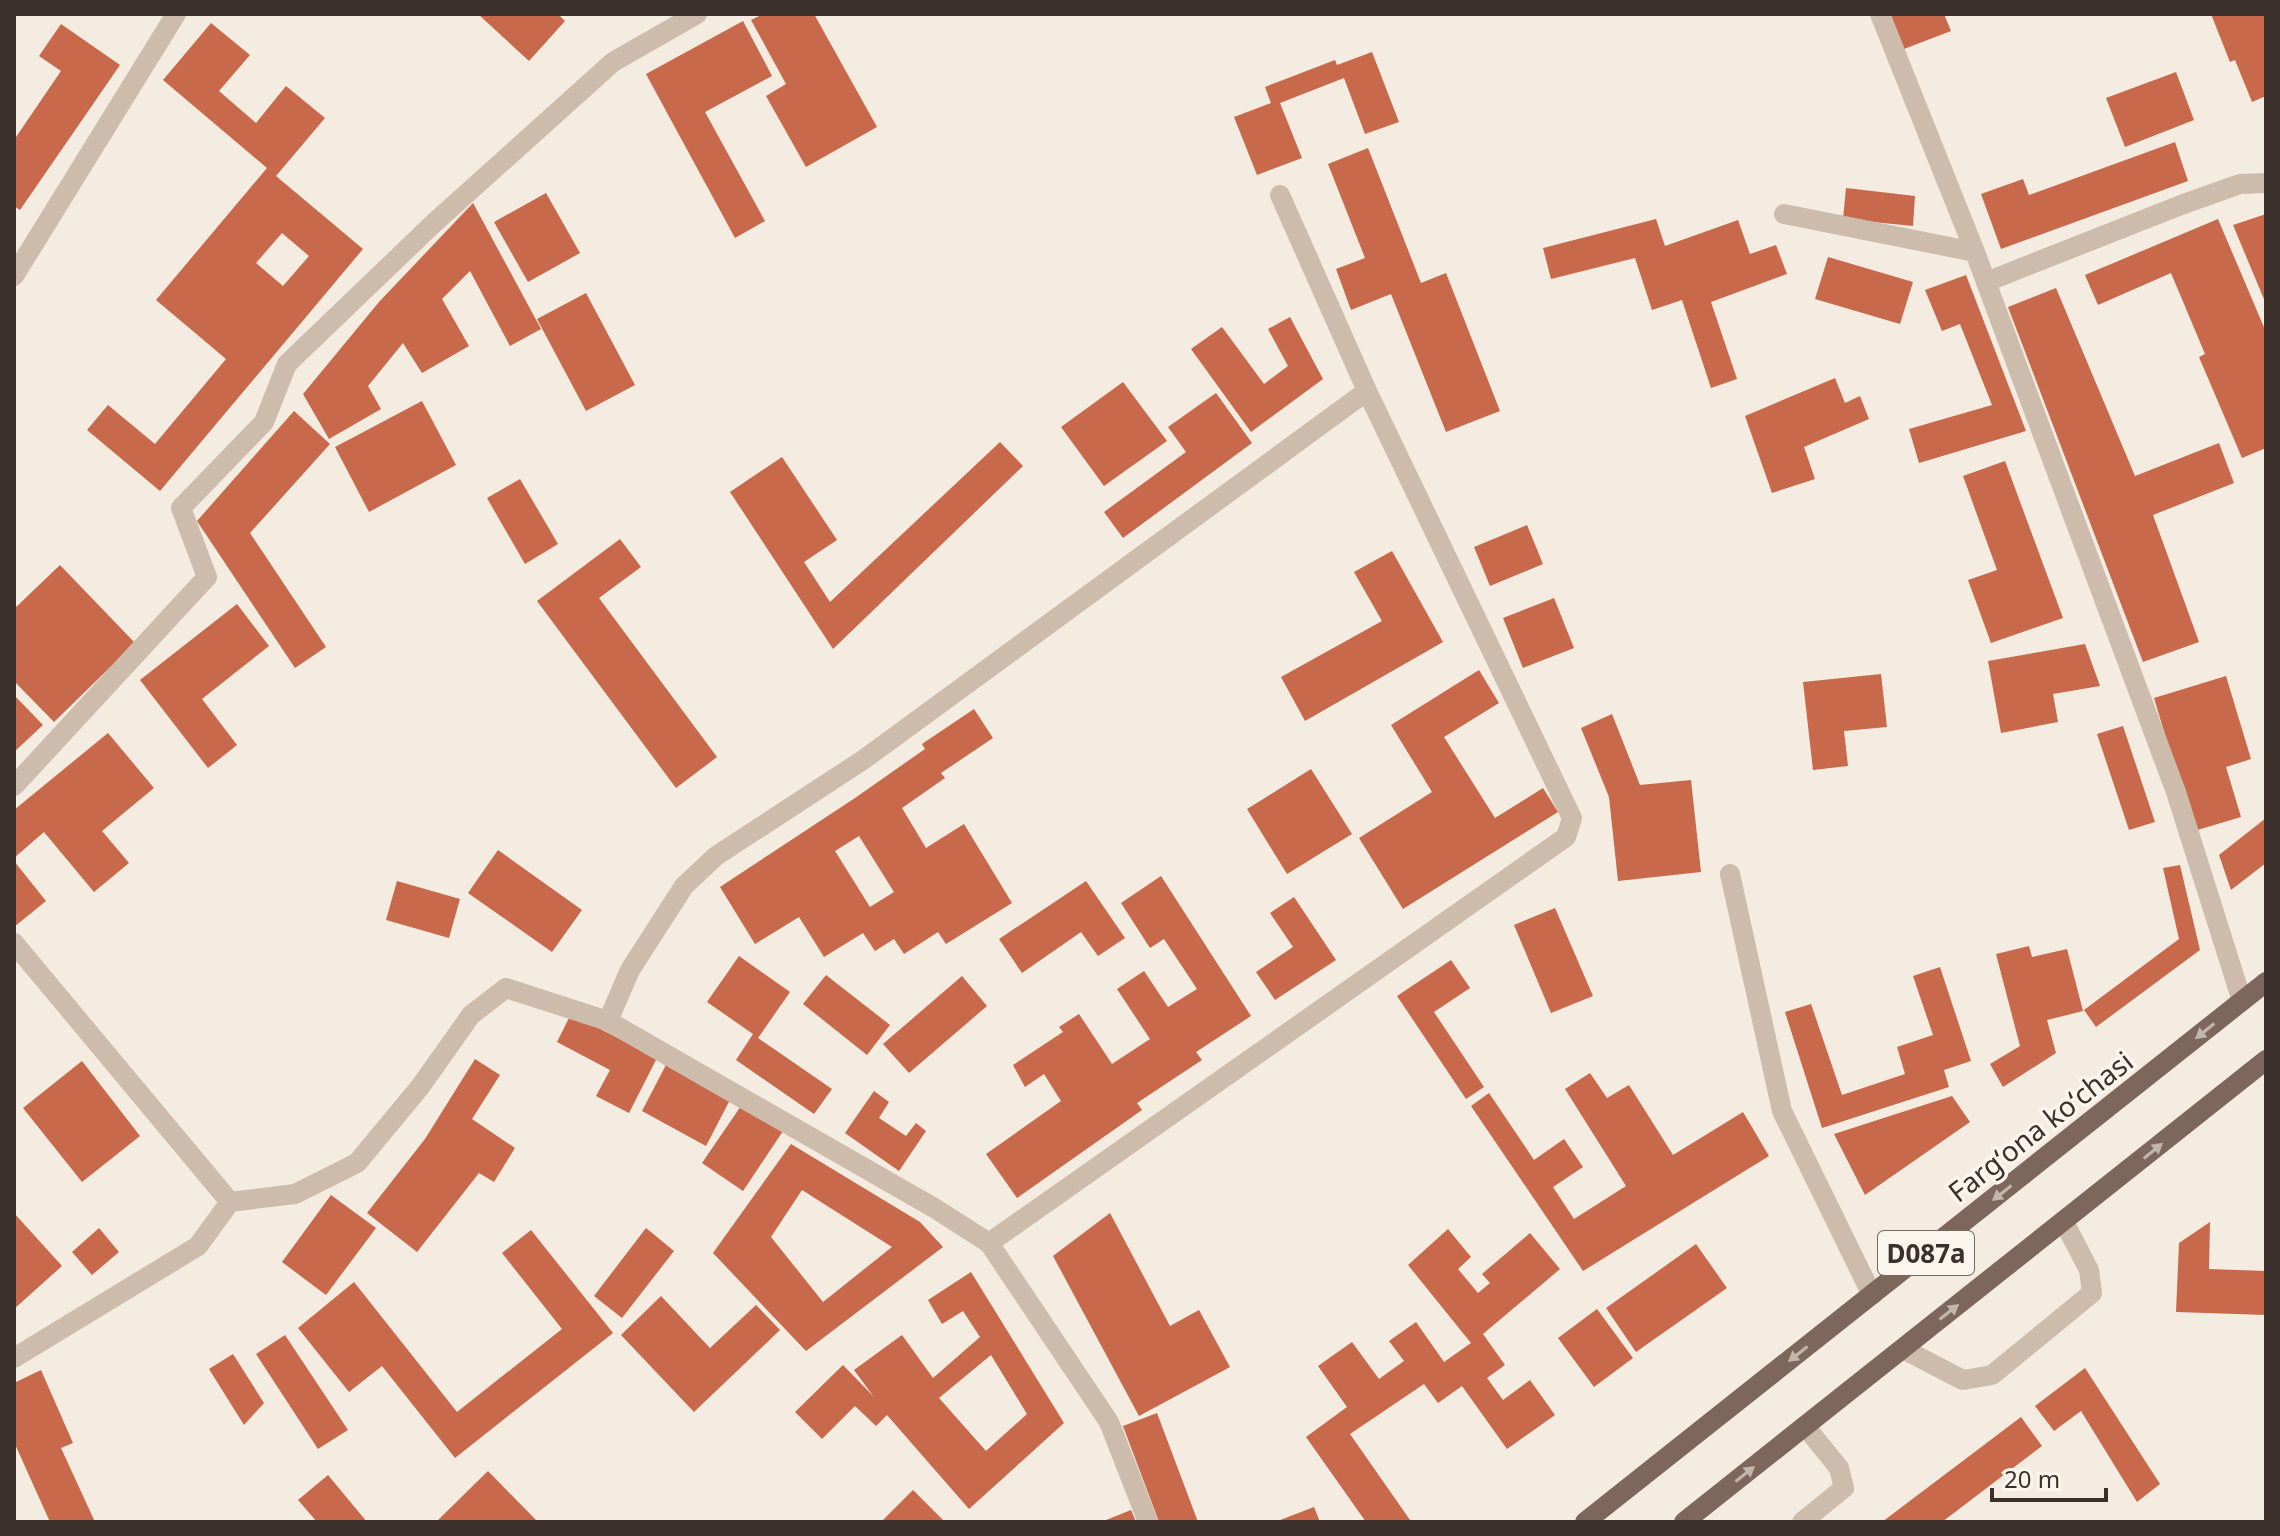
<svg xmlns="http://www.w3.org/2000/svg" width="2280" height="1536" viewBox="0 0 2280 1536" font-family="'Noto Sans',sans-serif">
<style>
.building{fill:#c8694b;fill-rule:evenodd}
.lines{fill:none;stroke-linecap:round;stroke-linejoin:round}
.service{stroke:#cdbbac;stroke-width:20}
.minor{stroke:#cdbbac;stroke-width:20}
.primary{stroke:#7d675c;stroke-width:20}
.oneway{fill:#c2b5ac}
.labels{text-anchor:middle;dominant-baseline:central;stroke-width:7;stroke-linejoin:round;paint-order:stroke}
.shield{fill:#fbf5ee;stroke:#756b66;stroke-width:2}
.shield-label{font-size:26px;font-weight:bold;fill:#3b302b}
.street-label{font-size:28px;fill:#3b302b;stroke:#fbf5ee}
</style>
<rect width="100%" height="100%" fill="#f4ebe1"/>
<path class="building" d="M478 14H558L565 21 529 61Z
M763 14H814L877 127 806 167 766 96 786 84 751 20Z
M1890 14H1944L1951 31 1904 49Z
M2211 14H2266V96L2252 102 2235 60 2230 62Z
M743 21 772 76 705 112 765 221 735 238 646 74Z
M211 23 250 55 219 91 256 123 286 86 325 118 276 176 363 249 160 491 87 430 108 405 155 444 226 359 156 300 267 168 163 80ZM282 233 309 256 283 286 256 263Z
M61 24 120 65 20 210 14 206V140L61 71 39 56Z
M1372 52 1399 122 1365 134 1344 78 1280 103 1302 158 1257 175 1234 117 1271 103 1265 87 1335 60 1337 65Z
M2176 72 2194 120 2125 147 2106 98Z
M2175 142 2188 181 2001 249 1981 194 2023 179 2029 195Z
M1368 148 1421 283 1446 273 1500 411 1446 432 1391 294 1351 310 1336 269 1365 258 1328 164Z
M1846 188 1915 196 1913 226 1843 219Z
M546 193 580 253 528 282 494 222Z
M473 203 541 329 510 346 470 271 442 299 469 346 422 373 403 343 368 386 381 409 329 439 303 394 379 302Z
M2266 214V304L2233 225Z
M1656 219 1665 246 1738 220 1750 254 1776 245 1787 274 1711 302 1737 379 1711 388 1682 300 1652 310 1635 258 1551 279 1543 248Z
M2218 219 2266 332V448L2242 458 2199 357 2205 354 2171 273 2098 305 2085 275Z
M1828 257 1913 282 1900 324 1815 299Z
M1966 275 2026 431 1919 463 1909 429 1992 405 1960 324 1942 331 1925 290Z
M2056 288 2135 476 2219 443 2234 483 2153 515 2199 642 2143 662 2008 307Z
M586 293 635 385 586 411 537 319Z
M1290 317 1323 379 1251 432 1191 349 1222 327 1264 384 1288 366 1268 329Z
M1835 378 1845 403 1860 396 1869 419 1804 447 1815 479 1772 493 1745 416Z
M1123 382 1167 441 1104 486 1061 427Z
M1216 393 1252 443 1123 538 1104 512 1186 452 1168 427Z
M422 401 456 465 369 512 335 447Z
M294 411 330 444 250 533 326 647 295 668 197 521Z
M1000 442 1023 466 833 649 730 492 782 457 837 540 804 562 830 602Z
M2005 461 2063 618 1991 643 1968 580 1997 570 1963 476Z
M520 479 558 544 525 564 487 498Z
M1527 525 1543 564 1490 586 1474 547Z
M620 539 641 567 599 598 717 757 676 788 537 601Z
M1392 551 1443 642 1305 721 1281 677 1382 621 1354 572Z
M60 565 135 643 54 722 14 681V609Z
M1554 598 1574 648 1523 668 1503 618Z
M237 604 269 646 202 699 237 745 208 768 140 680Z
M2085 644 2100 686 2053 694 2058 722 2001 733 1988 661Z
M1479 670 1499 703 1444 737 1495 818 1543 788 1558 812 1403 909 1359 838 1432 792 1391 725Z
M1881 674 1887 727 1844 731 1848 766 1813 770 1803 682Z
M2226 676 2251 759 2226 767 2241 817 2194 831 2154 698Z
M14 695 43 725 14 752Z
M974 709 993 738 941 773 945 778 902 808 926 848 964 824 1012 903 946 944 938 932 904 954 894 939 875 951 863 933 824 957 799 917 755 944 720 887 855 798 925 749 922 744ZM859 836 894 892 870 907 835 851Z
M1612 714 1640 785 1691 780 1701 872 1618 881 1609 797 1581 728Z
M2123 726 2155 822 2129 830 2097 734Z
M108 733 154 788 102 831 129 863 94 892 44 832 14 858V810Z
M1311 769 1352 834 1287 874 1247 809Z
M2266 818V863L2231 890 2219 855Z
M498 850 582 910 552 952 468 893Z
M14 861 46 901 14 927Z
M2180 865 2200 950 2096 1027 2084 1010 2179 939 2163 868Z
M1161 876 1251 1016 1196 1052 1202 1060 1137 1103 1142 1110 1017 1198 986 1154 1061 1101 1044 1074 1025 1087 1013 1065 1063 1032 1059 1027 1079 1014 1112 1064 1150 1039 1117 989 1144 971 1168 1007 1197 989 1164 939 1150 948 1121 903Z
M397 881 460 899 449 938 386 920Z
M1086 881 1125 938 1098 956 1081 932 1022 973 999 939Z
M1294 897 1336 960 1275 1000 1256 972 1293 947 1270 913Z
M1555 908 1593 996 1551 1013 1514 925Z
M2029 946 2032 957 2067 949 2083 1011 2047 1020 2056 1053 2003 1087 1990 1064 2020 1046 1996 954Z
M739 956 790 992 758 1038 832 1089 814 1114 736 1060 753 1034 707 1002Z
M1451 960 1470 988 1434 1012 1484 1087 1466 1099 1397 996Z
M1940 967 1971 1061 1944 1070 1949 1087 1822 1128 1785 1012 1811 1004 1842 1095 1905 1074 1897 1047 1933 1035 1913 976Z
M826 975 890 1025 867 1055 803 1004Z
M962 976 987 1006 909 1073 883 1044Z
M571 1014 657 1058 629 1113 596 1096 610 1070 557 1042Z
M475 1059 500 1075 472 1119 515 1148 494 1182 479 1173 417 1252 367 1213 425 1139Z
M82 1061 140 1136 82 1182 23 1108Z
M668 1061 732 1096 706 1146 642 1111Z
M1590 1073 1607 1098 1629 1085 1673 1155 1743 1112 1769 1156 1583 1271 1471 1106 1489 1093 1534 1160 1564 1139 1583 1167 1553 1187 1574 1219 1626 1186 1565 1089Z
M874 1091 889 1102 879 1118 906 1136 916 1123 926 1131 899 1171 845 1133Z
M1952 1096 1970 1122 1865 1195 1834 1134Z
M743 1103 783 1131 743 1191 702 1163Z
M791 1144 920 1222 943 1247 806 1351 713 1253ZM802 1190 892 1247 823 1302 771 1237Z
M331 1195 376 1228 326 1295 282 1262Z
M14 1213 62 1266 14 1309Z
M1110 1213 1170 1326 1199 1310 1230 1367 1139 1416 1053 1256Z
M2210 1222 2209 1269 2266 1271V1315L2176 1312 2179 1243Z
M99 1228 119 1252 92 1275 72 1252Z
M646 1228 674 1251 622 1318 594 1296Z
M1448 1229 1471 1257 1458 1269 1478 1293 1490 1283 1482 1274 1530 1233 1560 1269 1483 1334 1505 1365 1487 1378 1503 1400 1530 1380 1555 1415 1507 1449 1462 1386 1438 1403 1424 1384 1350 1434 1410 1520 1366 1522 1306 1437 1347 1407 1318 1366 1352 1342 1379 1379 1404 1361 1389 1341 1416 1322 1444 1362 1471 1343 1408 1265Z
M531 1230 613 1333 455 1458 382 1366 349 1392 298 1328 354 1282 457 1412 562 1329 502 1253Z
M1696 1244 1727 1288 1636 1352 1606 1308Z
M971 1272 1064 1423 969 1509 887 1415 876 1426 855 1406 822 1439 795 1412 843 1365 874 1397 854 1370 902 1335 933 1378 980 1337 963 1311 942 1324 928 1300ZM991 1355 1027 1414 986 1451 939 1398Z
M661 1296 710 1348 756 1305 780 1330 694 1412 621 1335Z
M1597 1309 1633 1358 1594 1387 1558 1338Z
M285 1335 348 1430 318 1449 256 1354Z
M233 1354 264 1403 244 1425 209 1369Z
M2085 1368 2160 1484 2137 1502 2081 1411 2054 1431 2035 1406Z
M41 1370 73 1443 61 1448 95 1522H50L14 1442V1383Z
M1157 1413 1198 1522H1159L1123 1426Z
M2021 1417 2042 1446 1942 1522H1882Z
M488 1471 538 1522H436Z
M328 1475 367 1522H317L298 1500Z
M913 1490 945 1522H881Z
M1314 1507 1320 1522H1275Z
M1131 1510 1136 1522H1101Z"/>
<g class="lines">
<path class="service" d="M1880 14 1975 252
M1280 195 1367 391
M1784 214 1975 252 1986 282
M1730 874 1782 1111 1872 1295
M1903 1349 1963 1380 1992 1375 2092 1293 2089 1270 2064 1222
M1802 1522 1844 1488 1839 1468 1805 1426"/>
<path class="minor" d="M14 276 176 14
M14 786 207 577 181 508 264 422 287 364 434 223 613 62 697 14
M14 943 230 1202 295 1194 357 1163 420 1087 471 1015 506 988 608 1021
M2242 1001 2176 792 1986 282 2181 205 2240 184 2266 183
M989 1243 1566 837 1572 818 1367 391 863 760 716 856 684 886 630 970 608 1021 936 1209 989 1243 1109 1422 1148 1522
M14 1358 198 1246 230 1202"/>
<path class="primary" d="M1585 1522 2266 982
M1684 1522 2266 1060"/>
</g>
<defs><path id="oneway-solid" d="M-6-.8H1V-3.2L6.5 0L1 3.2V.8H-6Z" transform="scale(2)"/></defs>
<g class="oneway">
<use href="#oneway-solid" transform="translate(2205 1031) rotate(141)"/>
<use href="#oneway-solid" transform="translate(2153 1151) rotate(-39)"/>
<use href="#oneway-solid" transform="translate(2002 1193) rotate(142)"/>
<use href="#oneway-solid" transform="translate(1949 1312) rotate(-38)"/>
<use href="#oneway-solid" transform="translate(1798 1354) rotate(142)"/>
<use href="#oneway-solid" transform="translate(1745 1474) rotate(-38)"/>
</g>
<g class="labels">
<rect class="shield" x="1878" y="1231" width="96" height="44" rx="6"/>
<g class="shield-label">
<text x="1926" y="1253">D087a</text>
</g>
<g class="street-label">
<text transform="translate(2040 1126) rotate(-38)">Fargʻona koʻchasi</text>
</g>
</g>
<rect width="2280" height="1536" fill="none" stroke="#3b302b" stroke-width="32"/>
<path d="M1992 1488v12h114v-12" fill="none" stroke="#3b302b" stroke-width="4"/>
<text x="2004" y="1488" font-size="24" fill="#3b302b" stroke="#fbf5ee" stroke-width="6" paint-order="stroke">20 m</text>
</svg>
